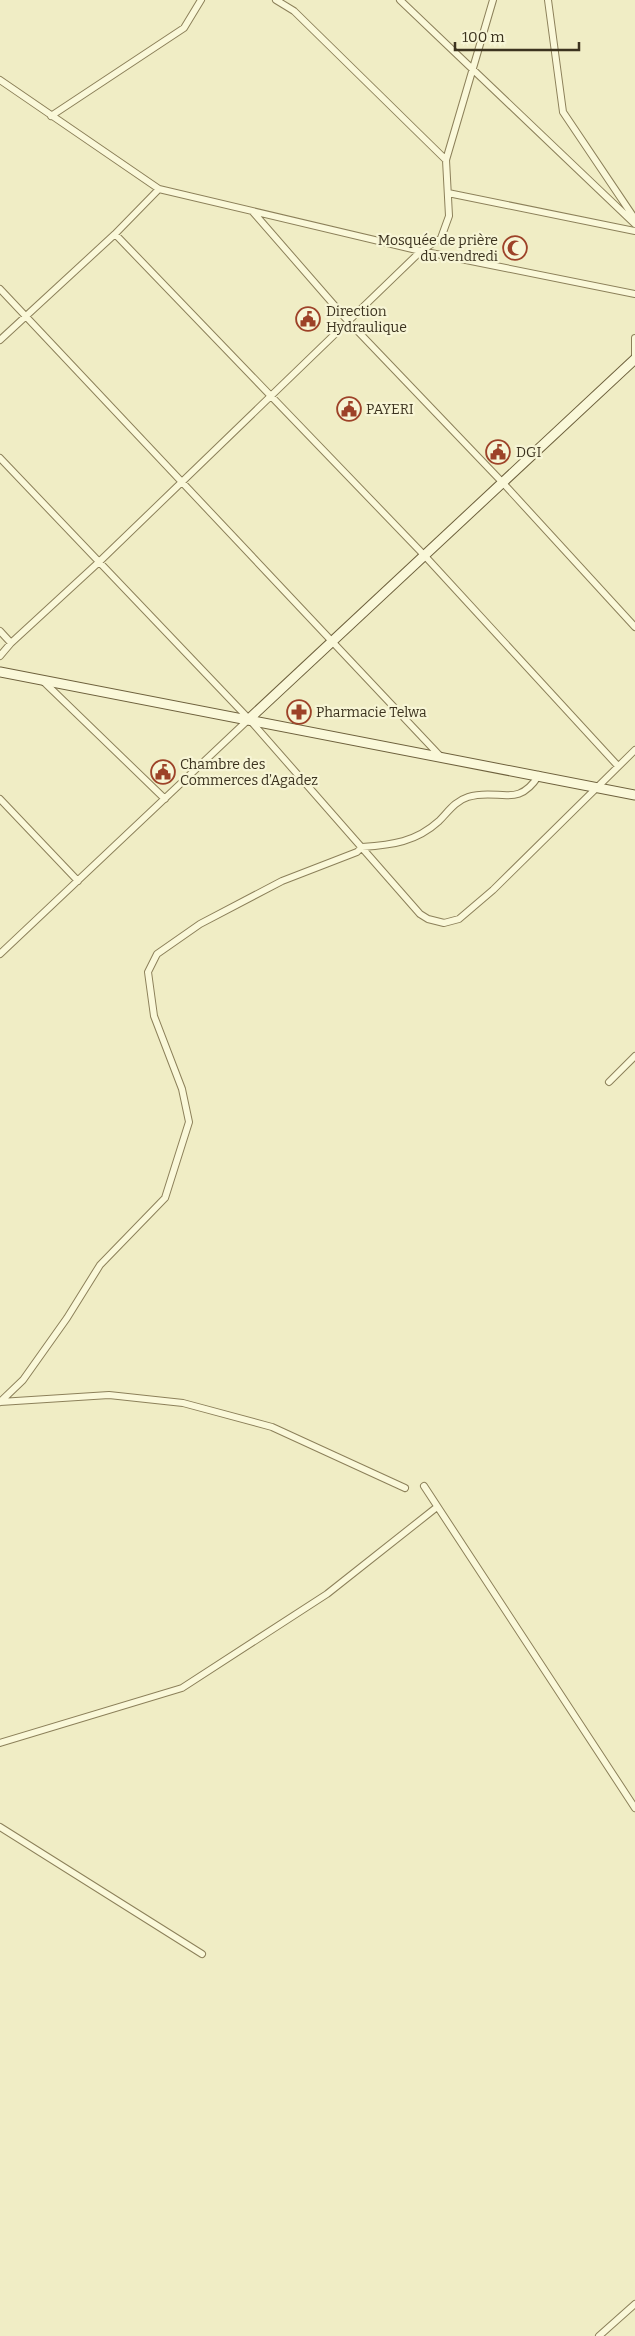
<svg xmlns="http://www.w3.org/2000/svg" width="635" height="2336" viewBox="0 0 635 2336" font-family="Bitter,serif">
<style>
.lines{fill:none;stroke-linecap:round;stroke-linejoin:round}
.street-casing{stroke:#8c805a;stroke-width:8}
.secondary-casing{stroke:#6e613d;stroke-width:11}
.street{stroke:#faf8d9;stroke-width:6}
.secondary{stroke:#faf8d9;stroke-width:9}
.labels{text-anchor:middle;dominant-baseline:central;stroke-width:4.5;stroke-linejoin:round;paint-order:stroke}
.poi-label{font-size:14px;fill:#3c331f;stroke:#f7f5d5;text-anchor:start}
</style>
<rect width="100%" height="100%" fill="#f0edc5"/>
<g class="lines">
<g class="street-casing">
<path id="street" d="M276 0 294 11 446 160
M400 0 635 224
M548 0 563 112 635 219
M0 80 159 189 421 251 635 294
M51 116 184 28 201 0
M448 193 635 231
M253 212 348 321 503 483 635 627
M115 234 424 555 618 766
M0 289 441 757
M635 338V361
M0 340 115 234 159 189
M0 458 249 719 420 914 428 919 444 923 459 919 493 890 635 750
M0 631 11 643
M0 656 11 643 99 562 421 251 441 238 449 216 446 160 493 0
M44 682 165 799
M0 799 78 881
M0 954 249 719
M609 1082 635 1056
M0 1402 23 1380 67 1318 100 1265 165 1198 189 1122 182 1089 154 1016 148 972 157 954 200 924 282 881 357 852 362 847C392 845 416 842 439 821 448 812 455 801 468 797 499 787 517 810 539 775
M0 1402 109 1395 183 1403 272 1427 405 1488
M424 1486 635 1808
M0 1743 182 1688 327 1594 437 1507
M0 1827 202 1954
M599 2336 635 2304"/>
</g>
<g class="secondary-casing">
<path id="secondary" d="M0 672 635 795
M249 719 635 359"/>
</g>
<use href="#street" class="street"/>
<use href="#secondary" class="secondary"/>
</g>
<defs>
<g id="mosque-ring" transform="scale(1.25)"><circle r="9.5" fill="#f7f5d5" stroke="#9d4228" stroke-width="1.5"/><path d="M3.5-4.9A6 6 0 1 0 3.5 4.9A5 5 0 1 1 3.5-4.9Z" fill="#9d4228"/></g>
<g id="civic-ring" transform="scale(1.25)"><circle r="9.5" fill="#f7f5d5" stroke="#9d4228" stroke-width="1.5"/><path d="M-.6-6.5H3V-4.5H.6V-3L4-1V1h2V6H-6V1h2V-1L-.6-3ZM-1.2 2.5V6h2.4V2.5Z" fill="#9d4228"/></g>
<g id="pharmacy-ring" transform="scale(1.25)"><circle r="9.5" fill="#f7f5d5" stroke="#9d4228" stroke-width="1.5"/><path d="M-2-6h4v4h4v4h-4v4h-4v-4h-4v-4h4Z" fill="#9d4228"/></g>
</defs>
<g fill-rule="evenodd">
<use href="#mosque-ring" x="515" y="248"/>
<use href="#civic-ring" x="308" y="319"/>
<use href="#civic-ring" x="349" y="409"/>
<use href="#civic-ring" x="498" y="452"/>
<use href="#pharmacy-ring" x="299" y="712"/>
<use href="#civic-ring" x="163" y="772"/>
</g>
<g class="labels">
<g class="poi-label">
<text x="498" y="240" text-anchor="end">Mosquée de prière<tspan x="498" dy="16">du vendredi</tspan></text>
<text x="326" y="311">Direction<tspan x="326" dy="16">Hydraulique</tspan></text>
<text x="366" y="409">PAYERI</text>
<text x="516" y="452">DGI</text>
<text x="316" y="712">Pharmacie Telwa</text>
<text x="180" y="764">Chambre des<tspan x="180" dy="16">Commerces d’Agadez</tspan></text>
</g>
</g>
<path d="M455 42v8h124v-8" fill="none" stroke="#3c331f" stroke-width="2.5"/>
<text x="462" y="42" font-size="15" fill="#3c331f" stroke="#f7f5d5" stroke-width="4" paint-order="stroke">100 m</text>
</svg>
